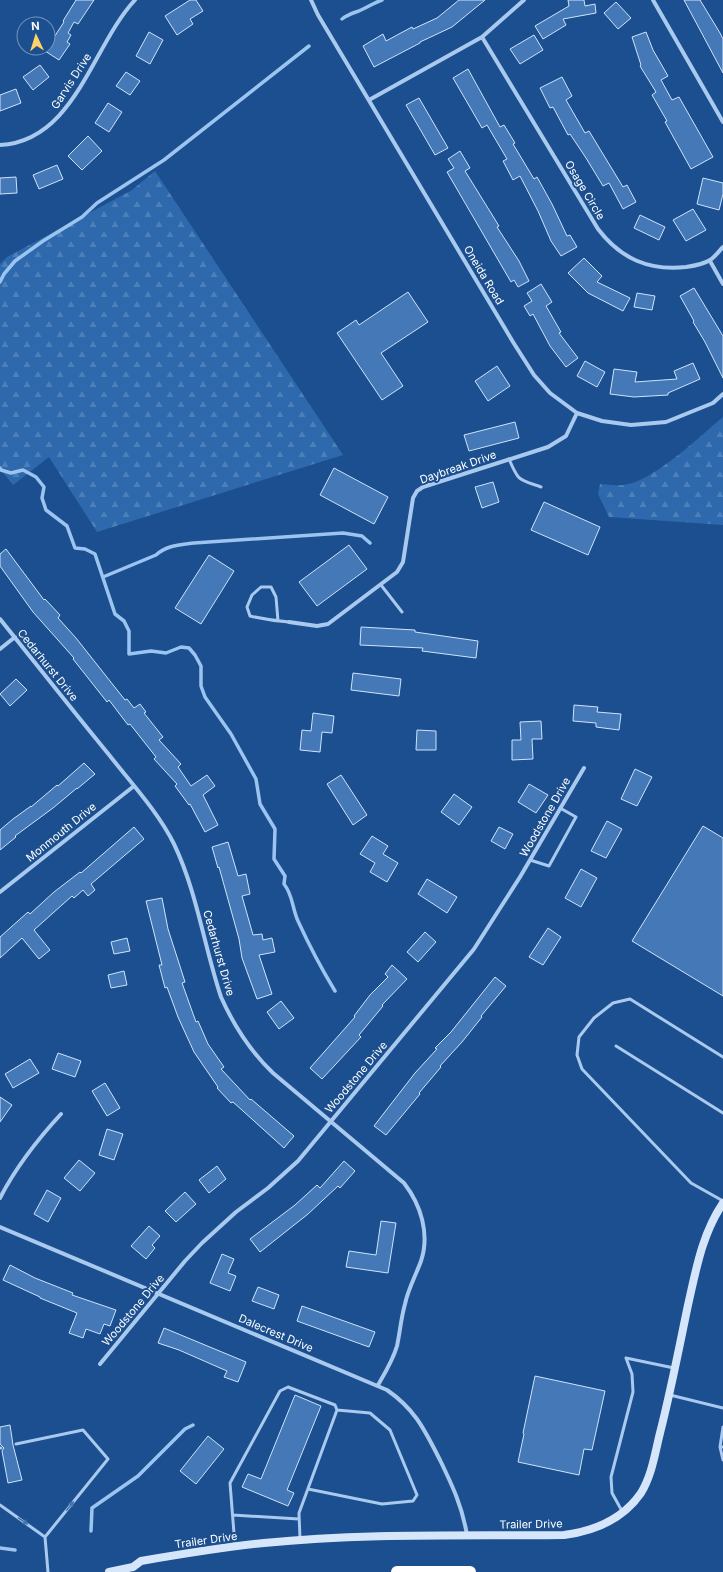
<svg xmlns="http://www.w3.org/2000/svg" width="723" height="1572" viewBox="0 0 723 1572" font-family="Inter,sans-serif">
<style>
.forest{fill:url(#forest-firs)}
.lines{fill:none;stroke-linecap:round;stroke-linejoin:round}
.stream{stroke:#9cc4f0;stroke-width:3.5}
.building{fill:#4478b7;stroke:#cfe3fa}
.lane{stroke:#a9c9ee;stroke-width:3}
.street{stroke:#a9c9ee;stroke-width:4}
.secondary{stroke:#d6e6fa;stroke-width:8}
.highway{stroke:#fff;stroke-width:12}
.oneway{fill:#4674ac}
.labels{text-anchor:middle;dominant-baseline:central;stroke-width:4;stroke-linejoin:round;paint-order:stroke}
.street-label{font-size:11px;fill:#fff;stroke:#1b4f8f}
</style>
<defs>
<pattern id="forest-firs" width="22" height="20" patternUnits="userSpaceOnUse"><rect width="22" height="20" fill="#2e69ad"/><path d="M5 1l3.5 6h-7zM16 11l3.5 6h-7z" fill="#4d80b9"/></pattern>
</defs>
<rect width="100%" height="100%" fill="#1b4f8f"/>
<path class="forest" d="M155 171 343 455 97 532 49 457 13 485 0 469V264L7 257 132 190Z
M723 417V525L609 517 598 494 600 484C608 484 615 486 622 485 651 484 700 436 723 417Z"/>
<g class="lines">
<path class="stream" d="M342 19C347 15 350 14 356 12 365 9 373 3 382 0
M0 282 4 274 15 261 43 241 82 217 97 203 164 160 309 46
M0 468 1 470 11 473 23 470 36 477 44 487 42 498 46 510 67 526 75 548 85 549 95 554 115 614 124 621 129 631V654L151 651 166 653 181 647 189 648 195 655 201 666V686L205 697 231 734 256 779 260 804 275 829 274 859 285 876 284 884C293 895 292 908 298 921 309 945 321 968 335 991
M103 577 156 555C167 545 180 545 194 543L343 533 362 536 370 543
M91 1531 92 1508 138 1476 185 1429 193 1425
M0 1548 15 1550"/>
</g>
<path class="building" d="M76 0H94L78 24 74 22 68 33 71 35 67 42 70 44 59 60 45 51 64 22 63 21Z
M190 0H196L203 11 190 19 193 24 177 35 165 16Z
M459 0H485L452 27 420 42V43L374 67 363 46 383 34 386 41 412 27 413 29 437 18Z
M568 0H584L585 6 595 4 596 13 563 19 566 25 543 39 535 26 569 6Z
M684 0H700L720 33 723 39V73Z
M616 2 631 18 618 29 604 13Z
M149 32 163 40 150 64 136 56Z
M646 32 653 50 668 76 661 80 672 100 679 97 713 157 691 169 665 122 667 121 652 95 656 92 640 66 641 65 632 37Z
M534 35 543 50 520 64 510 49Z
M40 65 49 77 33 90 23 77Z
M468 69 500 127 504 125 515 143 513 144 534 179 537 177 552 204 567 236 570 235 577 247 561 256 551 241 538 211 520 176 513 180 503 161 507 159 487 125 482 128 453 78Z
M126 72 140 81 130 95 116 86Z
M562 77 572 96 566 100 585 133 589 131 623 187 627 185 636 202 623 209 609 183 603 186 586 158 570 134 568 135 553 107 550 108 540 88Z
M16 89 21 103 0 111V95Z
M419 98 448 148 435 155 406 105Z
M108 103 122 112 109 132 95 123Z
M88 136 102 151 82 170 68 156Z
M460 151 470 168 465 171 499 226 497 227 519 261 529 281 518 287 514 280 511 282 447 172 454 168 448 159Z
M57 165 63 179 39 189 33 175Z
M16 177 17 193 0 194V178Z
M703 178 723 183V194L719 210 697 204Z
M693 209 706 230 686 241 673 220Z
M640 215 665 227 659 240 634 228Z
M584 258 602 276 597 282 630 298 623 311 588 293 568 273Z
M541 284 552 302 546 306 561 332 559 333 578 358 566 367 550 346 533 314 530 316 524 306 532 301 527 293Z
M694 288 723 336V378L705 342 693 322 694 321 680 296Z
M408 292 428 322 381 353 403 386 382 400 337 333 356 320 359 325Z
M637 293 655 296 652 310 634 307Z
M585 361 605 372 597 387 577 376Z
M693 363 700 379 668 393V395L634 397 610 394 614 369 637 372 635 382 677 379 674 371Z
M497 366 510 386 488 401 475 381Z
M515 422 519 438 469 451 464 435Z
M334 468 388 497 374 524 320 495Z
M493 482 499 502 482 508 475 487Z
M544 502 600 527 588 555 531 530Z
M349 545 367 569 317 606 299 582Z
M6 549 44 600 45 599 60 615 58 618 76 638 125 700 127 699 134 708 140 704 146 712 144 713 163 737 159 740 181 764 178 767 191 786 207 775 215 786 203 795 218 825 205 832 190 804 189 805 175 786 177 784 154 759 156 757 130 724 128 725 109 700 107 702 73 659 74 658 33 612 0 566V554Z
M209 555 234 571 201 624 175 608Z
M361 627 415 630V632L478 641 476 658 422 651 423 648 360 645Z
M353 673 401 679 399 696 351 690Z
M16 679 27 690 10 706 0 694Z
M574 705 598 707 597 712 621 714 619 730 596 727V723L573 721Z
M313 713 334 716 332 733 322 732 320 752 300 750 302 730 311 731Z
M541 721 542 739H532L533 759 512 760V740H521L520 722Z
M417 730 436 731V750H416Z
M84 763 95 774 77 789V788L53 808 15 836 16 837 0 850V830L13 819 31 806V807L57 785 58 786Z
M635 769 652 777 637 806 621 799Z
M341 775 367 815 353 825 327 784Z
M529 784 548 795 536 813 518 802Z
M454 794 472 807 459 825 441 812Z
M607 821 622 829 606 858 591 851Z
M703 826 723 838V996L632 941Z
M134 827 144 839 91 884 95 890 88 896 83 890 74 898 72 896 34 930 50 950 39 959 22 938 0 958V937L28 912 30 914 54 892 80 872 81 873Z
M499 827 513 834 505 849 491 841Z
M372 836 388 846 383 854 398 863 387 882 370 872 375 863 360 854Z
M228 842 238 876 246 874 250 894 242 896 253 935 262 934 263 940 272 938 275 952 259 955 272 994 257 999 242 958 239 939 219 867 218 868 212 847Z
M581 869 597 878 581 907 565 898Z
M427 879 457 897 447 913 418 894Z
M162 898 168 929 185 982 182 983 196 1022 198 1021 208 1044 224 1067 221 1069 250 1100 251 1099 294 1136 284 1148 233 1102 231 1103 217 1088 218 1087 194 1052 178 1017 167 987 165 988 159 965H162L146 901Z
M548 928 561 937 543 965 529 957Z
M425 932 436 942 418 962 407 952Z
M127 938 130 951 114 954 111 942Z
M392 965 407 979 382 1005 383 1006 359 1035 361 1037 322 1079 310 1068 355 1017 354 1016 370 995 388 977 385 974Z
M124 971 127 985 111 988 108 975Z
M495 977 506 986 481 1016 482 1017 462 1042 440 1066 441 1067 419 1093 420 1094 386 1135 374 1126 415 1073 437 1049 435 1048 451 1032Z
M281 1001 294 1018 279 1029 267 1012Z
M58 1053 81 1061 75 1077 52 1069Z
M30 1059 39 1073 13 1088 5 1074Z
M105 1083 120 1108 107 1116 92 1091Z
M0 1097 12 1105 0 1122Z
M107 1129 123 1134 114 1160 99 1155Z
M79 1160 95 1173 80 1191 64 1178Z
M344 1161 355 1171 340 1188 338 1186 308 1214 260 1252 250 1239 295 1205 317 1185 320 1188Z
M217 1166 226 1179 209 1193 199 1180Z
M47 1190 61 1198 48 1222 34 1214Z
M185 1192 196 1204 176 1222 165 1211Z
M381 1221 396 1223 388 1273 346 1267 349 1251 376 1255Z
M149 1226 160 1236 152 1245 155 1248 146 1259 131 1246Z
M222 1254 234 1259 228 1273 236 1276 230 1291 210 1283Z
M10 1265 35 1278 73 1293 72 1295 116 1310 110 1326 104 1324 100 1334 86 1329 83 1338 69 1333 77 1313 40 1298V1297L3 1280Z
M258 1287 279 1295 274 1309 252 1301Z
M302 1306 375 1332 369 1347 297 1321Z
M164 1328 246 1362 238 1382 224 1377 227 1371 179 1350 158 1343Z
M535 1376 605 1391 592 1450 584 1449 579 1475 518 1462 524 1434 523 1433Z
M295 1395 321 1406 287 1490 294 1493 288 1506 242 1487 248 1474 261 1479Z
M10 1425 13 1445 22 1480 8 1483 2 1451 4 1448 0 1444V1427Z
M208 1436 224 1449 196 1484 180 1471Z"/>
<g class="lines">
<path class="lane" d="M509 459C519 482 518 479 541 487
M381 585 402 612
M278 621 276 597 271 587H261L252 595 247 607 250 616C263 619 276 621 289 622
M530 860 549 866 576 817 560 808
M616 1046 723 1113
M723 1057 630 999 613 1003 594 1018 579 1037 577 1055 582 1069 691 1183 723 1201
M670 1395 723 1408
M723 1427 720 1447H723
M16 1444 83 1430 108 1459 45 1537 48 1572
M720 1447 723 1460
M0 1448H1
M308 1489 382 1504 413 1501 417 1495 390 1430 370 1413 337 1410
M0 1505 45 1537
M622 1511 612 1493 611 1477 633 1392 632 1374 626 1358 674 1368
M233 1515 299 1519
M235 1546 230 1483 280 1391 288 1387 335 1405 337 1410 299 1513 300 1538"/>
<path class="street" d="M311 0 318 15 513 342 534 375 550 393 577 413 602 421 631 425 666 422 713 403 723 394
M653 0 723 122
M482 37 598 229C621 259 649 271 686 267 693 266 704 264 710 260 715 257 719 251 723 247
M369 100 482 37 524 0
M0 145C75 141 92 46 135 0
M710 261 723 284
M0 619C37 665 73 711 110 756 132 784 158 812 174 844 197 892 204 946 221 997 234 1026 250 1051 273 1073L404 1183C421 1205 430 1234 421 1261 416 1275 408 1289 405 1304 401 1318 400 1332 397 1346 393 1360 385 1373 378 1385
M289 622 317 626 328 624 397 572 403 562 413 498 417 491 423 487 548 447 566 436 577 413
M0 649 15 637
M0 892 134 786
M0 1198C16 1167 37 1140 61 1114
M0 1227 387 1390C416 1410 425 1431 440 1460 453 1487 462 1506 467 1535
M100 1364 185 1261 202 1243 236 1212 268 1188 298 1161 474 949 520 877 584 768"/>
<path class="secondary" d="M109 1572 133 1567 141 1561C182 1554 223 1547 264 1543 364 1533 464 1536 564 1535 595 1531 623 1519 641 1493 652 1475 655 1453 660 1433 671 1390 679 1348 688 1305 696 1270 702 1234 723 1203"/>
<path class="highway" d="M397 1572H470"/>
</g>
<defs><path id="oneway-solid" d="M-6-.8H1V-3.2L6.5 0L1 3.2V.8H-6Z"/></defs>
<g class="oneway">
<use href="#oneway-solid" transform="translate(70 1506) rotate(-51)"/>
<use href="#oneway-solid" transform="translate(23 1521) rotate(35)"/>
</g>
<g class="labels">
<g class="street-label">
<text transform="translate(71 81) rotate(-57)">Garvis Drive</text>
<text transform="translate(585 190) rotate(59)">Osage Circle</text>
<text transform="translate(484 275) rotate(59)">Oneida Road</text>
<text transform="translate(458 467) rotate(-19)">Daybreak Drive</text>
<text transform="translate(48 665) rotate(51)">Cedarhurst Drive</text>
<text transform="translate(545 817) rotate(-60)">Woodstone Drive</text>
<text transform="translate(61 832) rotate(-39)">Monmouth Drive</text>
<text transform="translate(219 953) rotate(74)">Cedarhurst Drive</text>
<text transform="translate(356 1077) rotate(-50)">Woodstone Drive</text>
<text transform="translate(133 1310) rotate(-50)">Woodstone Drive</text>
<text transform="translate(276 1333) rotate(23)">Dalecrest Drive</text>
<text transform="translate(531 1524) rotate(-1)">Trailer Drive</text>
<text transform="translate(206 1540) rotate(-8)">Trailer Drive</text>
</g>
</g>
<g transform="translate(36 36) rotate(356)"><circle r="19" fill="#1b4f8f" stroke="#7695bc"/>
<path d="M0-3L7 15L0 10L-7 15Z" fill="#ffd166"/>
<text y="-6" font-size="11" font-weight="bold" text-anchor="middle" fill="#ffffff">N</text>
</g>
</svg>
